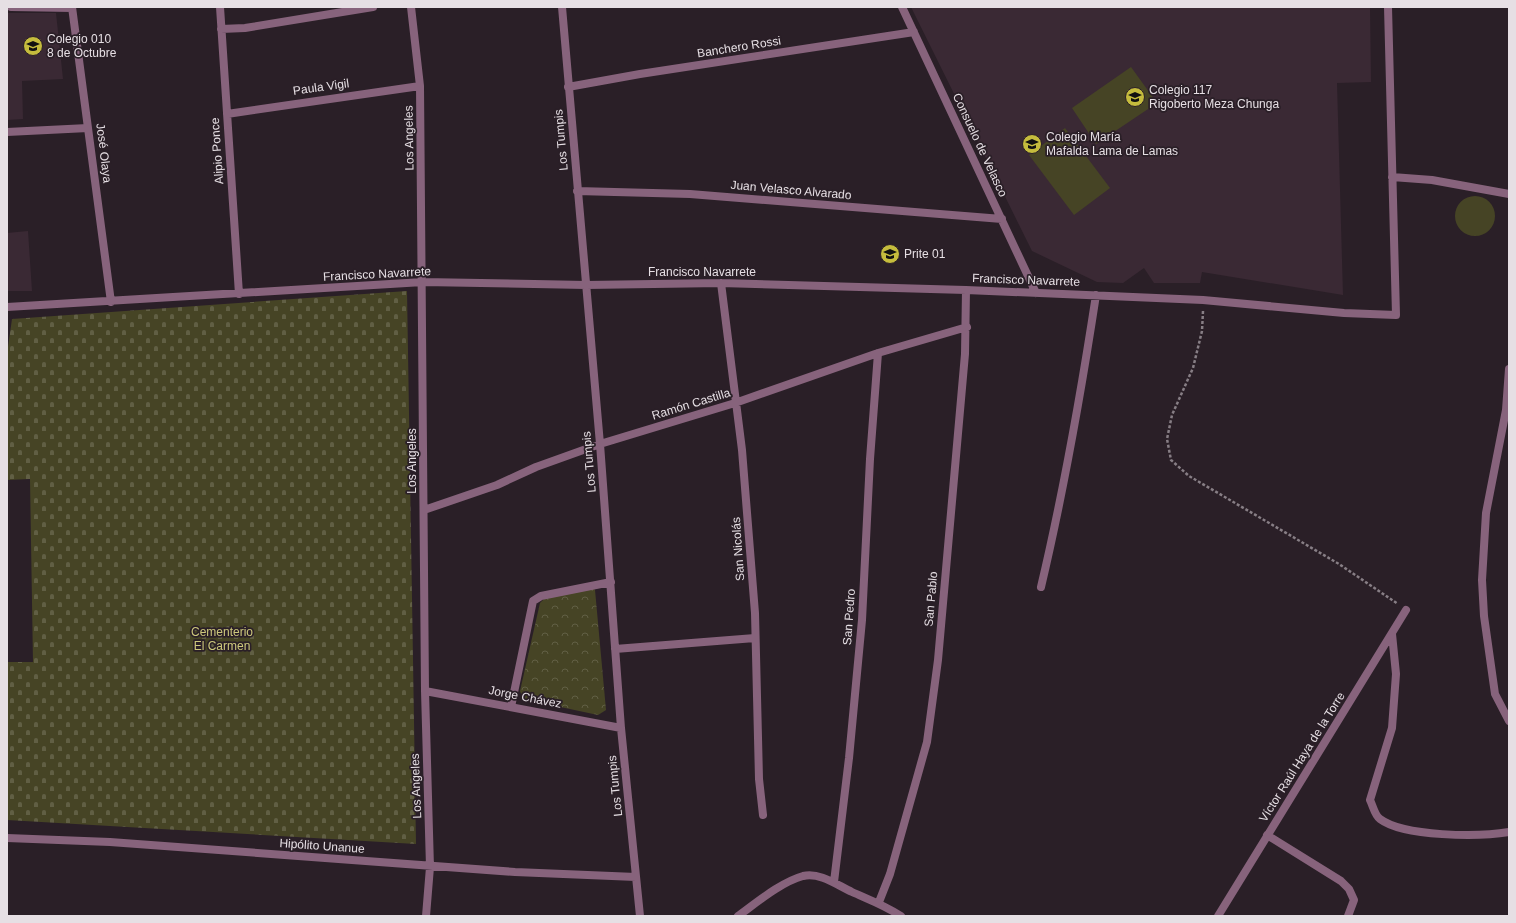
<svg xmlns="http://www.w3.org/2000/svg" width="1516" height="923" viewBox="0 0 1516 923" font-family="Arial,sans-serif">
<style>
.built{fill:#3a2934}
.green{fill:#464425}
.cemetery{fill:url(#cemetery-stones)}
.park{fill:url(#park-crowns)}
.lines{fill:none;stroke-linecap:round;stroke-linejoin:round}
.path{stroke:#877e85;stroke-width:2.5;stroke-dasharray:3 2;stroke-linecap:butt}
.minor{stroke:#87637c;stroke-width:8}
.labels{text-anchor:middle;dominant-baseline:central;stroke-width:3.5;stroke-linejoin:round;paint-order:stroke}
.poi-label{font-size:12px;fill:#e6dfe4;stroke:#2a1f27;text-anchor:start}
.street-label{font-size:12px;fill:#e6dfe4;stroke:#2a1f27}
.park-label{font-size:12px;fill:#cdc87c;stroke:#2a1f27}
</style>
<defs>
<pattern id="cemetery-stones" width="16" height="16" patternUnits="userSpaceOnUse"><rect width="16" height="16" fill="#464425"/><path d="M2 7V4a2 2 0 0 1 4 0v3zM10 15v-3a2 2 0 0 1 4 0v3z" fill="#615f44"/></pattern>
<pattern id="park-crowns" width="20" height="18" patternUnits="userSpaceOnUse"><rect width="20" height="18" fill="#464425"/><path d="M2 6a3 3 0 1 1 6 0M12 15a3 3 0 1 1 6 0" fill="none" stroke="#615f44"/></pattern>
</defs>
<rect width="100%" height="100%" fill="#2a1f27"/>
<path class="built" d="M911 7H1370L1371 82 1337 83 1343 295 1202 272 1200 283H1154L1144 268 1123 283 1097 282 1032 251Z
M7 13H56L63 79 22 81 23 119 7 120Z
M28 231 32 291H7V233Z"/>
<path class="green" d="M1131 67 1157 103 1096 144 1072 108Z
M1065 128 1110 188 1074 215 1029 155Z
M1455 216a20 20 0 1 1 40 0a20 20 0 1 1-40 0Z"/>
<path class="cemetery" d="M407 291 416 844 7 820V662H33L30 479 7 480V354L12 319Z"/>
<path class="park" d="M593 587 595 590 606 710 598 715 523 699 520 691 540 603 546 597Z"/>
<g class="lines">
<path class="path" d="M1203 311 1202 331 1193 368 1172 415 1167 439 1171 460 1189 476 1339 564 1398 604"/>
<path class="minor" d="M11 7 72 8
M72 7 111 302
M220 7 239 294
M411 7 420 86 425 691 430 867 426 916
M562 7 600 444 621 728 640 916
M902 7 1036 293
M221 29 245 28 373 7
M568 87 640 74 914 32
M227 114 420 86
M7 132 88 128
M1392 177 1432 180 1509 194
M577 191 690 194 1002 219
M721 283 742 450 755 613 759 779 763 815
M7 307 423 282 586 285 721 283 966 290 1203 300 1344 313 1396 315 1388 7
M1509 369 1506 410 1486 513 1482 580 1484 616 1495 694 1509 721
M424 510 497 485 536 467 600 444 735 403 878 353 967 327
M1041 587C1064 490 1081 393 1096 295
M1392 634 1396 674 1392 728 1370 800C1373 806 1375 816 1380 819 1404 837 1479 837 1509 832
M615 649 755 638
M425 691 621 728
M511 707 533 601 541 596 611 582
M1267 835 1341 881 1349 889 1354 900 1348 916
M7 838 110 842 515 872 636 877
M834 882 849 758 862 620 870 459 878 353
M879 902 890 874 927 742 938 660 965 354 966 290
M738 916C756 903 781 882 803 876 820 872 837 885 852 892 870 900 884 905 901 916
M1218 916 1406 610"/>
</g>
<defs>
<g id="school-disc" transform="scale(1)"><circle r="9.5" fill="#c5bc3d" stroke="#2a1f27"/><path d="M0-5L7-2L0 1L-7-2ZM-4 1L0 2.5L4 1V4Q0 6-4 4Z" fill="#111"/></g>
</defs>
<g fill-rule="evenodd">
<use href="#school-disc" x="33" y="46"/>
<use href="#school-disc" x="1135" y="97"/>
<use href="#school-disc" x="1032" y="144"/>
<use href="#school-disc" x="890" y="254"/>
</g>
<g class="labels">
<g class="poi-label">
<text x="47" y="39">Colegio 010<tspan x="47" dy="14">8 de Octubre</tspan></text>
<text x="1149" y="90">Colegio 117<tspan x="1149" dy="14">Rigoberto Meza Chunga</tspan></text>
<text x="1046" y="137">Colegio María<tspan x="1046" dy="14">Mafalda Lama de Lamas</tspan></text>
<text x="904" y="254">Prite 01</text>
</g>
<g class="street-label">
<text transform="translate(739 47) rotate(-9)">Banchero Rossi</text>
<text transform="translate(321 87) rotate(-8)">Paula Vigil</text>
<text transform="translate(409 138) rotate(-91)">Los Angeles</text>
<text transform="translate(561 140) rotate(-95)">Los Tumpis</text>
<text transform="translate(980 145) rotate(65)">Consuelo de Velasco</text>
<text transform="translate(217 151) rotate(-94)">Alipio Ponce</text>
<text transform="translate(104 153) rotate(83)">José Olaya</text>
<text transform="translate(791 190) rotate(5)">Juan Velasco Alvarado</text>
<text x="702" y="272">Francisco Navarrete</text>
<text transform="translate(377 274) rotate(-3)">Francisco Navarrete</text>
<text transform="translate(1026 280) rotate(2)">Francisco Navarrete</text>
<text transform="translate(691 404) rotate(-17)">Ramón Castilla</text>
<text transform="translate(412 461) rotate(-90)">Los Angeles</text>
<text transform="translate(589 462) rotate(-95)">Los Tumpis</text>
<text transform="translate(738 549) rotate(-94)">San Nicolás</text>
<text transform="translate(931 599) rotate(-85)">San Pablo</text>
<text transform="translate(849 617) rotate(-86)">San Pedro</text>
<text transform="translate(525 697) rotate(11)">Jorge Chávez</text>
<text transform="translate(1302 757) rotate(-58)">Víctor Raúl Haya de la Torre</text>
<text transform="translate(416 786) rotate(-92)">Los Angeles</text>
<text transform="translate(615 786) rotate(-96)">Los Tumpis</text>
<text transform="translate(322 846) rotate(4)">Hipólito Unanue</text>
</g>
<g class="park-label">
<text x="222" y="632">Cementerio<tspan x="222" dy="14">El Carmen</tspan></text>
</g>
</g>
<rect width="1516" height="923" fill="none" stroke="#e6dfe4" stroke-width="16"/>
</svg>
